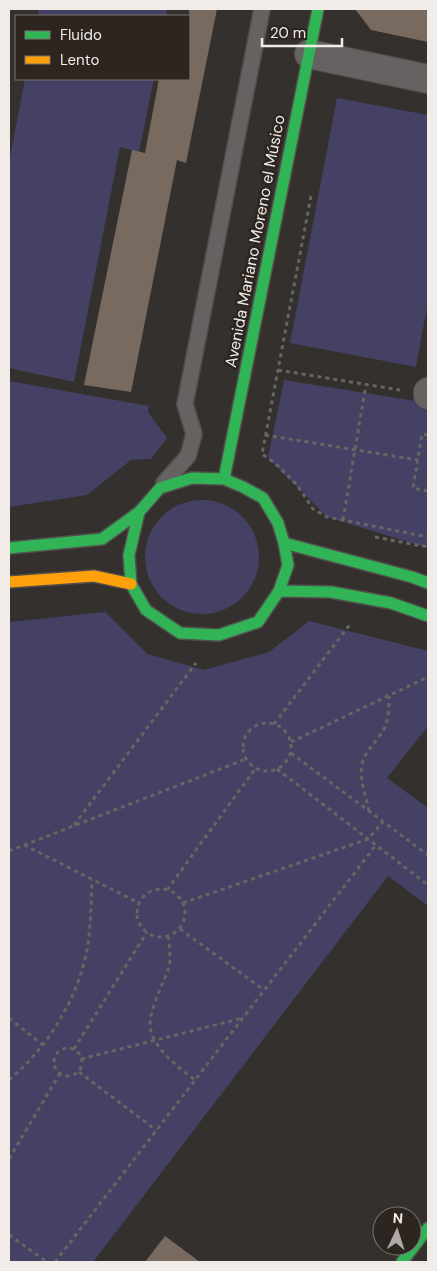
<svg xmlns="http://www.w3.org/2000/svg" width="437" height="1271" viewBox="0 0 437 1271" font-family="'DM Sans',sans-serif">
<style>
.green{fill:#444164}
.building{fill:#796a60}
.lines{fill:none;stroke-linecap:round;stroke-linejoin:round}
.lane-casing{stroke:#514e4c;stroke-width:18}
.street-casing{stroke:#514e4c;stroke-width:30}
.fast-casing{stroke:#514e4c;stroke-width:14}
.slow-casing{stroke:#514e4c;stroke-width:14}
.path{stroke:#676563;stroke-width:3;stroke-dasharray:4 4;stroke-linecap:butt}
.lane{stroke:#656261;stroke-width:15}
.street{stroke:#656261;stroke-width:28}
.fast{stroke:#30b455;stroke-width:11}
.slow{stroke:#ff9f0a;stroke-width:11}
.labels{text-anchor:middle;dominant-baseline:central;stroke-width:5;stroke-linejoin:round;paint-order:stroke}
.street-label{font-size:16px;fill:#f1ece8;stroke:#2c2520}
</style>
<rect width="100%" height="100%" fill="#34302d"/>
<path class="green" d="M39 9H167L166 16H38Z
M25 79H154L139 152 120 147 74 382 9 368V162Z
M337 98 428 115V302L416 367 290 343Z
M284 380 428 403V548L327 517 268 458Z
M9 381 149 406 148 412 167 438 151 459 131 460 87 495 9 507Z
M145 557a57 57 0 1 1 114 0a57 57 0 1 1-114 0Z
M105 612 147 654 204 670 269 652 309 621 428 651V726L387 778 428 808V906L388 876 93 1262H9V622Z"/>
<path class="building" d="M189 9H217L186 163 177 160 131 392 84 385 132 150 145 153 159 79H189Z
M355 9H428V42L371 30Z
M165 1236 200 1262H145Z"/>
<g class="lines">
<g class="lane-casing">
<path id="lane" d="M164 483 188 456 194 434 185 404 262 9"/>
</g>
<g class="street-casing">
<path id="street" d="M309 54 428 79
M428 395V392"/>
</g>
<g class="fast-casing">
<path id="fast" d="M192 478 224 479 243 487 263 498 278 523 284 543 288 565 279 591 258 622 219 635 180 633 146 610 131 584 129 555 139 512 160 488Z
M224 479 318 9
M284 543 412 577 428 583
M9 548 102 539 139 512
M279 591 331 592 391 603 428 616
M402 1262 428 1228"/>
</g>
<g class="slow-casing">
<path id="slow" d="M9 582 94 576 131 584"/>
</g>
<path class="path" d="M311 196 262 454 276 464 297 485 313 509 327 517 428 537
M278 370 400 390
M265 435 418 460
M428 435 422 434 413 488 428 491
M343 520 366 385
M375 537 428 547
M243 747a24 24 0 1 1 48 0a24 24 0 1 1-48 0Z
M274 724 351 623
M291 742 428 677
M291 753 428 855
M277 769 428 885
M369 811C366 797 359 779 362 764 365 750 379 740 385 727 389 717 389 706 389 696
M74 825 196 663
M24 845 139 903
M9 851 246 759
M137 913a24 24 0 1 1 48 0a24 24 0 1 1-48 0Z
M167 890 255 769
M183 903 368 839 383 822
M180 929 264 990
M168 936C169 943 170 951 170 959 170 970 163 981 159 992 155 1002 150 1014 150 1025 151 1047 179 1068 195 1080
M9 1018 43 1045
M54 1062a14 14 0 1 1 28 0a14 14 0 1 1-28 0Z
M74 1049 147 932
M81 1059 243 1018
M79 1072 156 1130
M9 1080C48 1047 77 1000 87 950 91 927 91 903 92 880
M9 1159 60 1073
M9 1235 47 1262
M55 1262 376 845"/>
<use href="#lane" class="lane"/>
<use href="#street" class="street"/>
<use href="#fast" class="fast"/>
<use href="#slow" class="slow"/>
</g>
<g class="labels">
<g class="street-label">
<text transform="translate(255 241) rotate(-79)">Avenida Mariano Moreno el Músico</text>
</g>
</g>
<rect width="437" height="1271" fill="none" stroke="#f1ece8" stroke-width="20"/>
<rect x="15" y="15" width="175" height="65" fill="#2c2520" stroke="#7b7570"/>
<rect x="25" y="31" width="25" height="8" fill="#30b455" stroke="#7b7570"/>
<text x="60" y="40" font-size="15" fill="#f1ece8">Fluido</text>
<rect x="25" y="56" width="25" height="8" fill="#ff9f0a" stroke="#7b7570"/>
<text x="60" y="65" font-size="15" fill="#f1ece8">Lento</text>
<g transform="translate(397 1231) rotate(4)"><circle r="24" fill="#2c2520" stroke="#7b7570"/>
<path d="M0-4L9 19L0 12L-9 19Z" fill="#afaaa7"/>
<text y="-8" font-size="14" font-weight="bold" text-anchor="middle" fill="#f1ece8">N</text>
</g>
<path d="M262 38v8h80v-8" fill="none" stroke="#f1ece8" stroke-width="2.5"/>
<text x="270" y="38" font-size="15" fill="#f1ece8" stroke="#2c2520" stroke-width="4" paint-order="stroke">20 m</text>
</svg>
